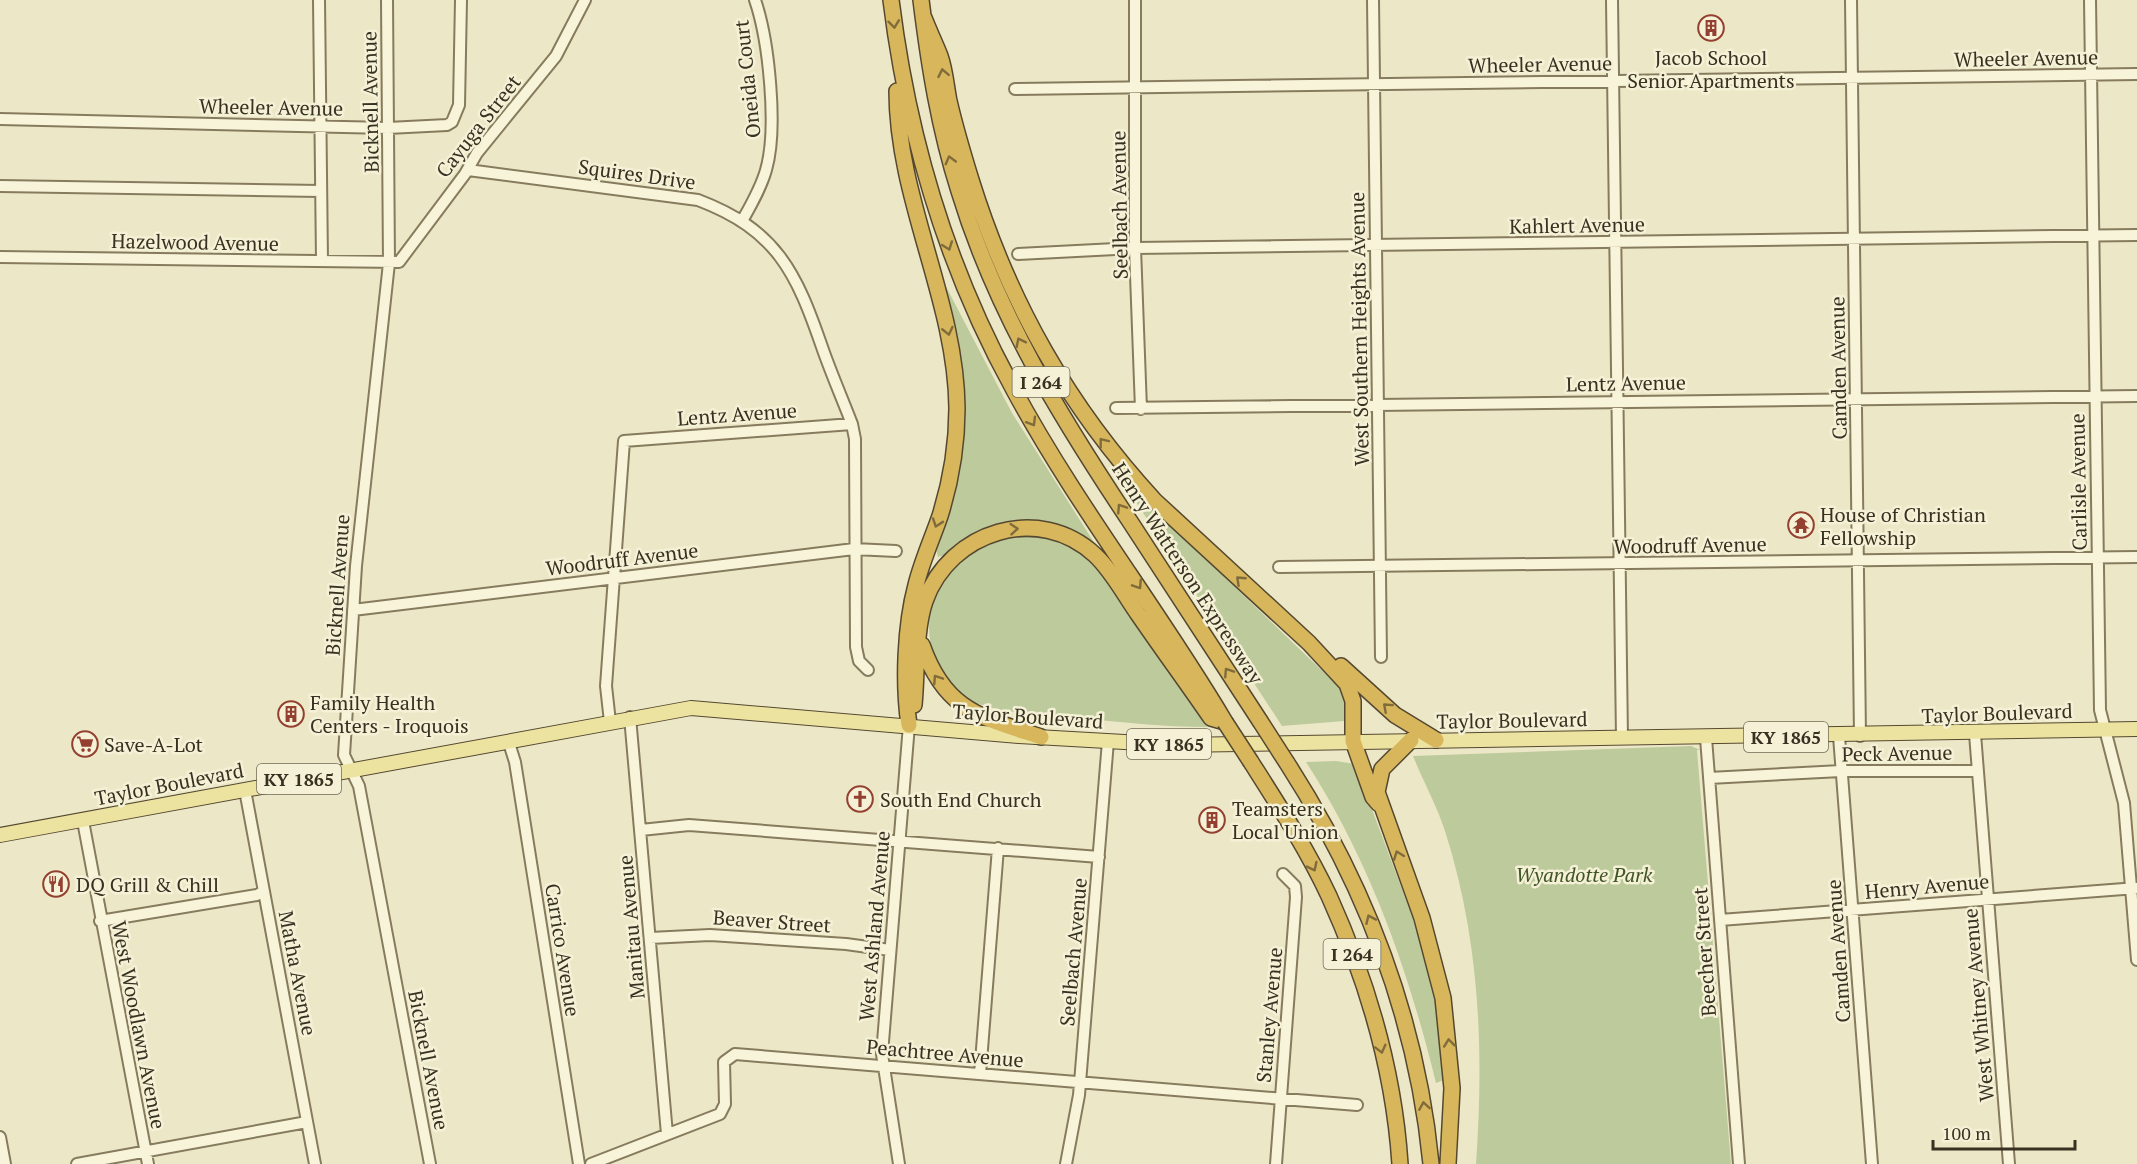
<svg xmlns="http://www.w3.org/2000/svg" width="2137" height="1164" viewBox="0 0 2137 1164" font-family="'PT Serif',serif">
<style>
.green{fill:#bdca9b}
.lines{fill:none;stroke-linecap:round;stroke-linejoin:round}
.minor-casing{stroke:#877b5d;stroke-width:14}
.major-casing{stroke:#554831;stroke-width:16}
.highway-casing{stroke:#554831;stroke-width:18}
.minor{stroke:#f7f4da;stroke-width:10}
.major{stroke:#ede3a1;stroke-width:14}
.highway{stroke:#d7b65c;stroke-width:15}
.highway-bridge-casing{stroke:#554831;stroke-width:18;stroke-linecap:butt}
.highway-bridge{stroke:#d7b65c;stroke-width:15}
.oneway{stroke:#806c3b}
.labels{text-anchor:middle;dominant-baseline:central;stroke-width:5;stroke-linejoin:round;paint-order:stroke}
.shield{fill:#f4f1d6;stroke:#706a57;stroke-width:1.5}
.shield-label{font-size:18px;font-weight:bold;fill:#383020}
.poi-label{font-size:20px;fill:#383020;stroke:#f4f1d6;text-anchor:start}
.street-label{font-size:20px;fill:#383020;stroke:#f4f1d6}
.park-label{font-size:20px;font-style:italic;fill:#415427;stroke:#f4f1d6}
</style>
<rect width="100%" height="100%" fill="#ece8c7"/>
<path class="green" d="M941 277 1012 413 1095 544C1056 522 1014 510 972 534 961 540 949 555 938 557L936 549 957 472Z
M1104 453 1172 527 1338 686C1347 697 1348 708 1344 721L1282 726Z
M1013 535C1048 536 1074 543 1098 569L1208 727C1163 727 1120 722 1076 718 1039 714 998 714 966 699 961 697 956 689 953 686 929 661 922 625 937 593 951 562 980 541 1013 535Z
M1691 746 1700 750H1697L1731 1164H1476C1484 1050 1480 941 1445 831 1437 806 1423 781 1413 756Z
M1336 761 1355 764 1421 940 1436 999 1444 1080 1436 1083C1408 969 1370 861 1306 762Z"/>
<g class="lines">
<g class="minor-casing">
<path id="minor" d="M319 0 322 261
M387 0 389 263 356 566 344 755 359 786 430 1164
M1135 0V248L1141 409
M1373 0 1381 657
M1612 0 1622 738
M1851 0 1860 736
M2090 0 2100 710 2124 803 2137 960
M1015 89 2137 74
M0 119 388 128 447 125 452 122 459 105 461 0
M468 170 698 200C777 230 796 272 822 347 831 373 842 398 852 424L855 439 856 647 859 661 868 670
M0 186 321 191
M742 221C751 205 761 188 766 170 778 129 769 41 755 0
M1018 254 1135 248 2137 235
M0 257 399 262 465 174 477 153 556 56 585 0
M1116 408 2137 396
M1279 567 2137 557
M353 610 854 549 896 551
M630 717 667 1134
M610 722 606 686 624 441 852 424
M1975 734 2009 1164
M1839 736 1872 1164
M1706 738 1739 1164
M509 743 515 762 579 1164
M1709 778 1841 771H1978
M245 790 315 1164
M83 821 148 1164
M641 830 689 825 1099 857
M1720 920 2137 888
M100 921 257 895 264 891
M650 938 710 935 846 944 890 950
M980 1074 998 848
M0 1137 5 1164
M77 1164 307 1122
M591 1164 720 1114 725 1104 724 1062 735 1054 1357 1105
M899 1164 882 1054 909 725
M1066 1164 1079 1095 1108 741
M1276 1164 1296 897 1295 886 1283 874"/>
</g>
<g class="major-casing">
<path id="major" d="M0 835 691 708 1019 736 1177 745 2137 729"/>
</g>
<g class="highway-casing">
<path id="highway" d="M891 0C908 137 947 269 1014 390 1076 505 1158 609 1225 722
M921 0C929 65 939 128 959 191 996 313 1061 418 1131 523 1174 589 1217 655 1260 721
M924 18C929 31 935 43 940 56 945 70 946 86 949 101 955 127 963 154 971 180 1009 302 1068 407 1155 501L1309 643 1347 684 1353 701V741L1373 797 1379 804
M897 91C897 200 956 300 957 408 957 445 951 481 940 516 932 539 922 561 916 585 905 626 903 683 909 725
M922 645C945 711 981 717 1041 737
M1341 666 1395 715 1436 740
M914 705C917 674 915 630 925 601 950 531 1039 503 1095 555 1112 571 1124 594 1138 614 1162 649 1187 683 1211 718L1225 722
M1411 740 1382 769 1377 792 1422 918 1443 998 1452 1088 1448 1164
M1251 762C1279 806 1307 849 1329 896 1367 980 1394 1072 1400 1164
M1287 763C1366 886 1417 1019 1431 1164"/>
</g>
<use href="#minor" class="minor"/>
<use href="#major" class="major"/>
<use href="#highway" class="highway"/>
<g class="highway-bridge-casing">
<path id="highway-bridge" d="M1260 721 1287 763
M1225 722 1251 762"/>
</g>
<use href="#highway-bridge" class="highway-bridge"/>
</g>
<defs><path id="oneway-chevron" d="M-2-3.5L2.5 0L-2 3.5" fill="none" stroke-width="1.6" stroke-linecap="round" stroke-linejoin="round" transform="scale(1.5)"/></defs>
<g class="oneway">
<use href="#oneway-chevron" transform="translate(894 24) rotate(83)"/>
<use href="#oneway-chevron" transform="translate(943 73) rotate(-101)"/>
<use href="#oneway-chevron" transform="translate(950 160) rotate(-105)"/>
<use href="#oneway-chevron" transform="translate(948 246) rotate(70)"/>
<use href="#oneway-chevron" transform="translate(948 331) rotate(77)"/>
<use href="#oneway-chevron" transform="translate(1020 342) rotate(-117)"/>
<use href="#oneway-chevron" transform="translate(1032 422) rotate(59)"/>
<use href="#oneway-chevron" transform="translate(1103 442) rotate(-128)"/>
<use href="#oneway-chevron" transform="translate(1121 508) rotate(-123)"/>
<use href="#oneway-chevron" transform="translate(937 523) rotate(109)"/>
<use href="#oneway-chevron" transform="translate(1014 529) rotate(-5)"/>
<use href="#oneway-chevron" transform="translate(1240 580) rotate(-137)"/>
<use href="#oneway-chevron" transform="translate(1138 585) rotate(57)"/>
<use href="#oneway-chevron" transform="translate(1228 672) rotate(-123)"/>
<use href="#oneway-chevron" transform="translate(937 679) rotate(-123)"/>
<use href="#oneway-chevron" transform="translate(1387 707) rotate(-138)"/>
<use href="#oneway-chevron" transform="translate(1398 855) rotate(-111)"/>
<use href="#oneway-chevron" transform="translate(1313 867) rotate(64)"/>
<use href="#oneway-chevron" transform="translate(1370 919) rotate(-114)"/>
<use href="#oneway-chevron" transform="translate(1449 1043) rotate(-96)"/>
<use href="#oneway-chevron" transform="translate(1381 1049) rotate(76)"/>
<use href="#oneway-chevron" transform="translate(1424 1106) rotate(-99)"/>
</g>
<defs>
<g id="building-ring" transform="scale(1.35)"><circle r="9.5" fill="#f4f1d6" stroke="#944030" stroke-width="1.5"/><path d="M-4-6H4V6H1V3H-1V6H-4ZM-2.5-4.3h1.7v1.8h-1.7ZM.8-4.3h1.7v1.8H.8ZM-2.5-1h1.7V.8h-1.7ZM.8-1h1.7V.8H.8Z" fill="#944030"/></g>
<g id="temple-ring" transform="scale(1.35)"><circle r="9.5" fill="#f4f1d6" stroke="#944030" stroke-width="1.5"/><path d="M0-6L5-2H3V0L6.5 2.5H4V6H1.5V3h-3V6H-4V2.5H-6.5L-3 0V-2H-5Z" fill="#944030"/></g>
<g id="supermarket-ring" transform="scale(1.35)"><circle r="9.5" fill="#f4f1d6" stroke="#944030" stroke-width="1.5"/><path d="M-6-5.5h2.5l.6 2H6L4.5 2H-2.5L-4.4-4H-6ZM-1.5 3.2a1.3 1.3 0 1 0 .1 0ZM3 3.2a1.3 1.3 0 1 0 .1 0Z" fill="#944030"/></g>
<g id="church-ring" transform="scale(1.35)"><circle r="9.5" fill="#f4f1d6" stroke="#944030" stroke-width="1.5"/><path d="M-1.2-6h2.4v3.5h3.3v2.4h-3.3V6h-2.4V-.1h-3.3v-2.4h3.3Z" fill="#944030"/></g>
<g id="restaurant-ring" transform="scale(1.35)"><circle r="9.5" fill="#f4f1d6" stroke="#944030" stroke-width="1.5"/><path d="M-5-6h1v4h1v-4h1v4h1v-4h1v5L-1.5 .5V6h-2V.5L-5-1ZM5-6V6H3V1.5H1.5Q1.5-4 5-6Z" fill="#944030"/></g>
</defs>
<g fill-rule="evenodd">
<use href="#building-ring" x="1711" y="28"/>
<use href="#temple-ring" x="1801" y="525"/>
<use href="#building-ring" x="291" y="714"/>
<use href="#supermarket-ring" x="85" y="744"/>
<use href="#church-ring" x="860" y="799"/>
<use href="#building-ring" x="1212" y="820"/>
<use href="#restaurant-ring" x="56" y="884"/>
</g>
<g class="labels">
<g class="shield">
<rect x="1012.5" y="367" width="57" height="30" rx="4.5"/>
<rect x="1744" y="722" width="84" height="30" rx="4.5"/>
<rect x="1127" y="729" width="84" height="30" rx="4.5"/>
<rect x="257" y="764" width="84" height="30" rx="4.5"/>
<rect x="1323.5" y="939" width="57" height="30" rx="4.5"/>
</g>
<g class="shield-label">
<text x="1041" y="382">I 264</text>
<text x="1786" y="737">KY 1865</text>
<text x="1169" y="744">KY 1865</text>
<text x="299" y="779">KY 1865</text>
<text x="1352" y="954">I 264</text>
</g>
<g class="poi-label">
<text x="1711" y="57" text-anchor="middle">Jacob School<tspan x="1711" dy="23">Senior Apartments</tspan></text>
<text x="1820" y="514">House of Christian<tspan x="1820" dy="23">Fellowship</tspan></text>
<text x="310" y="702">Family Health<tspan x="310" dy="23">Centers - Iroquois</tspan></text>
<text x="104" y="744">Save-A-Lot</text>
<text x="880" y="799">South End Church</text>
<text x="1232" y="808">Teamsters<tspan x="1232" dy="23">Local Union</tspan></text>
<text x="76" y="884">DQ Grill &amp; Chill</text>
</g>
<g class="street-label">
<text transform="translate(2026 58) rotate(-1)">Wheeler Avenue</text>
<text transform="translate(1540 64) rotate(-1)">Wheeler Avenue</text>
<text transform="translate(747 79) rotate(-96)">Oneida Court</text>
<text transform="translate(370 102) rotate(-91)">Bicknell Avenue</text>
<text transform="translate(271 107) rotate(1)">Wheeler Avenue</text>
<text transform="translate(478 126) rotate(-52)">Cayuga Street</text>
<text transform="translate(637 174) rotate(8)">Squires Drive</text>
<text transform="translate(1119 205) rotate(-91)">Seelbach Avenue</text>
<text transform="translate(1577 225) rotate(-1)">Kahlert Avenue</text>
<text transform="translate(195 242) rotate(1)">Hazelwood Avenue</text>
<text transform="translate(1359 329) rotate(-91)">West Southern Heights Avenue</text>
<text transform="translate(1838 368) rotate(-91)">Camden Avenue</text>
<text transform="translate(1626 383) rotate(-1)">Lentz Avenue</text>
<text transform="translate(737 414) rotate(-4)">Lentz Avenue</text>
<text transform="translate(2078 482) rotate(-91)">Carlisle Avenue</text>
<text transform="translate(1690 545) rotate(-1)">Woodruff Avenue</text>
<text transform="translate(622 559) rotate(-7)">Woodruff Avenue</text>
<text transform="translate(1188 573) rotate(57)">Henry Watterson Expressway</text>
<text transform="translate(337 585) rotate(-86)">Bicknell Avenue</text>
<text transform="translate(1997 713) rotate(-2)">Taylor Boulevard</text>
<text transform="translate(1028 716) rotate(4)">Taylor Boulevard</text>
<text transform="translate(1512 720) rotate(-1)">Taylor Boulevard</text>
<text transform="translate(1897 753) rotate(-1)">Peck Avenue</text>
<text transform="translate(169 784) rotate(-11)">Taylor Boulevard</text>
<text transform="translate(1927 886) rotate(-5)">Henry Avenue</text>
<text transform="translate(772 921) rotate(4)">Beaver Street</text>
<text transform="translate(874 926) rotate(-85)">West Ashland Avenue</text>
<text transform="translate(631 927) rotate(-95)">Manitau Avenue</text>
<text transform="translate(563 950) rotate(81)">Carrico Avenue</text>
<text transform="translate(1838 951) rotate(-94)">Camden Avenue</text>
<text transform="translate(1073 952) rotate(-85)">Seelbach Avenue</text>
<text transform="translate(1704 952) rotate(-94)">Beecher Street</text>
<text transform="translate(298 973) rotate(79)">Matha Avenue</text>
<text transform="translate(1978 1005) rotate(-95)">West Whitney Avenue</text>
<text transform="translate(1269 1015) rotate(-85)">Stanley Avenue</text>
<text transform="translate(139 1025) rotate(79)">West Woodlawn Avenue</text>
<text transform="translate(945 1053) rotate(5)">Peachtree Avenue</text>
<text transform="translate(429 1060) rotate(79)">Bicknell Avenue</text>
</g>
<g class="park-label">
<text x="1584" y="874">Wyandotte Park</text>
</g>
</g>
<path d="M1933 1140v9h142v-9" fill="none" stroke="#383020" stroke-width="3"/>
<text x="1942" y="1140" font-size="18" fill="#383020" stroke="#f4f1d6" stroke-width="4.5" paint-order="stroke">100 m</text>
</svg>
